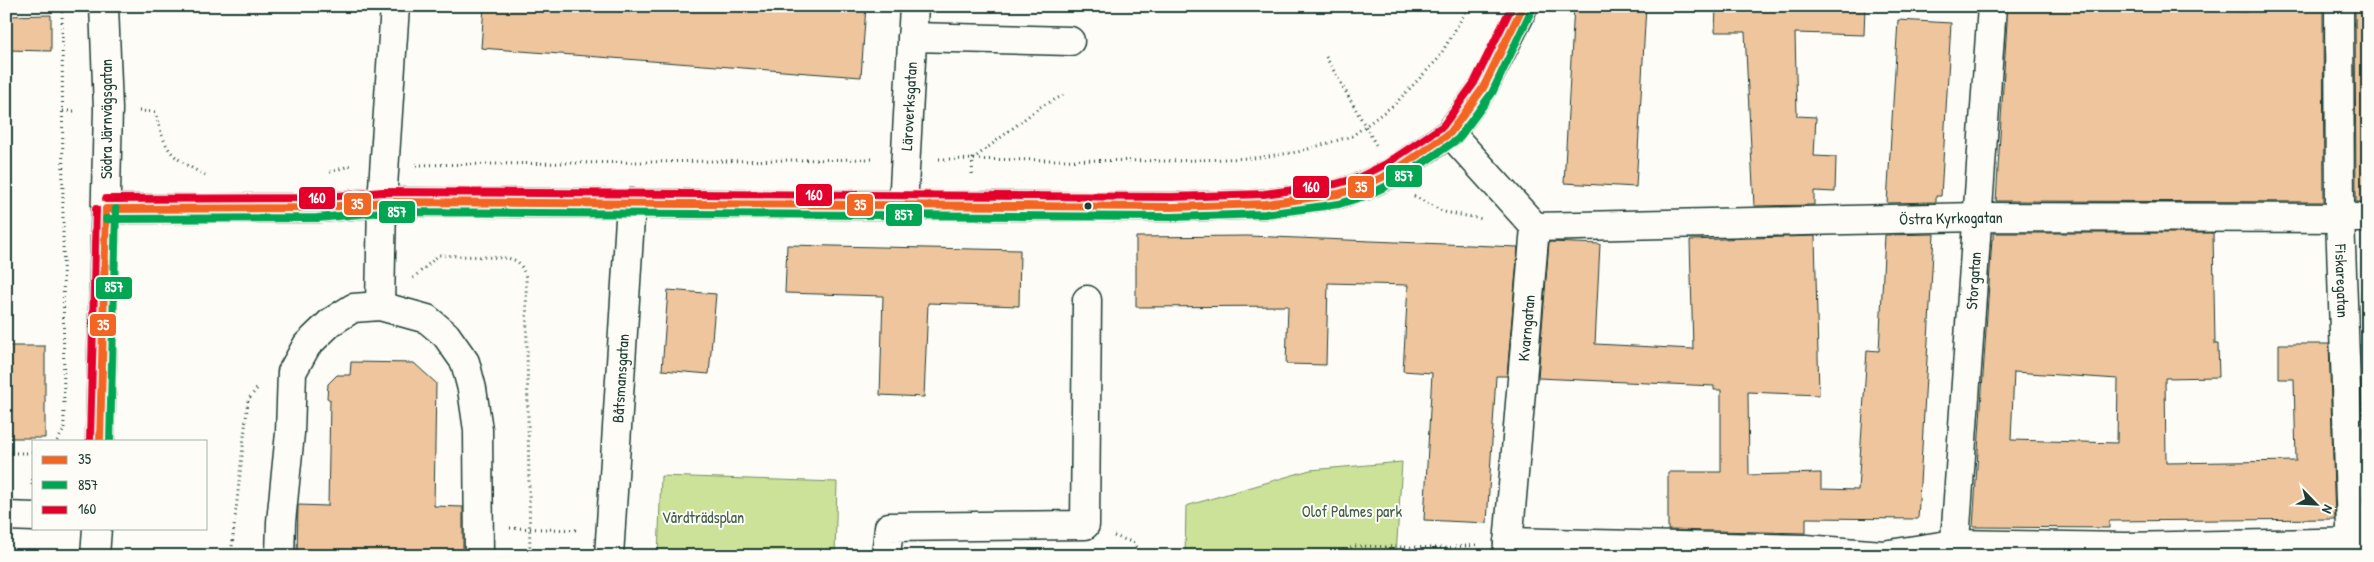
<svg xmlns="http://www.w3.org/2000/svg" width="2374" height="562" viewBox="0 0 2374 562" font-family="'Patrick Hand',sans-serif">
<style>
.green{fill:#cce298;stroke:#769066}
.building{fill:#eec59d;stroke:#1f3d34;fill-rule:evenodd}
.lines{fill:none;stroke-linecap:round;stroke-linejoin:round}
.minor-casing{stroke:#1f3d34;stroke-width:31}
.path{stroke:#1f3d34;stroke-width:3;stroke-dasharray:1 4;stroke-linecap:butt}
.minor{stroke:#fdfcf7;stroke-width:28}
.bus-1-casing{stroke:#fdfcf7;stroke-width:11}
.bus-2-casing{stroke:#fdfcf7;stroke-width:11}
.bus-3-casing{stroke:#fdfcf7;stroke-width:11}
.bus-1{stroke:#f26522;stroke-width:8}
.bus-2{stroke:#00a651;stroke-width:8}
.bus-3{stroke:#e4002b;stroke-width:8}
.bus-dot{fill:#1f3d34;stroke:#fdfcf7;stroke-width:2}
.labels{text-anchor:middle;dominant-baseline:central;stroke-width:4;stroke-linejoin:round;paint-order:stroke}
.street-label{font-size:16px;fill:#1f3d34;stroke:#fdfcf7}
.park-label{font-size:16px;fill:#425e48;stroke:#fdfcf7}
.line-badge{stroke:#fdfcf7;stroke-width:2}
.badge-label{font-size:14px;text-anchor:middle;font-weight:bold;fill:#fff}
</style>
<rect width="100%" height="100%" fill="#fdfcf7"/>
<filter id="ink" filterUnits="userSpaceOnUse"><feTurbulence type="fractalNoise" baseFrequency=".02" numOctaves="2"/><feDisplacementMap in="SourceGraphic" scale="10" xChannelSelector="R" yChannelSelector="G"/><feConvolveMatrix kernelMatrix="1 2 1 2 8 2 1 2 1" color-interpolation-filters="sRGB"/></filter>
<g filter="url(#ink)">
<path class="green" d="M1402 462 1396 556H1185L1186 506 1310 470Z
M661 476 837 482 835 556H658Z"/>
<path class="building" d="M484 6H866L861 77 481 48Z
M1574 6H1646L1636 187 1564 183Z
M1716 6H1865L1864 35 1795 33 1797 116 1816 117 1814 156 1836 157 1835 192 1814 191V205L1754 206 1745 32H1715Z
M2008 6 2248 12V6L2323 8 2324 202 1996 201Z
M2355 9H2368V202H2356Z
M51 15V51L6 50V16Z
M1898 20 1951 23 1941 196H1936V202L1887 203Z
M1994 233H2213L2215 344H2218L2219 377 2165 378 2166 463 2296 461 2294 379H2279V344H2329L2335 519 2109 521V528L1973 527 1992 239H1994ZM2014 372 2118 379 2117 443 2011 440Z
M1934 234 1918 519 1806 518V533L1668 530V472H1721V390H1714V386L1538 378 1549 242 1600 244 1595 344 1693 349 1690 240 1815 236 1819 395 1748 392 1749 475 1821 473V489L1858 490 1867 350 1879 351 1885 235Z
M1248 236 1518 247 1507 376H1496L1487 523 1424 520 1432 373 1403 371 1408 285 1328 283 1326 365 1286 364 1288 306 1136 307V237Z
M787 245 1020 250 1019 306 928 303 924 397 880 395 883 296 785 293Z
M668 290 716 294 709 374 662 370Z
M2360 345H2368V519H2366Z
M6 346H45V438H6Z
M351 362 414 363 436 383 434 506 463 507V556H297L298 505 328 506 330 400 327 398 328 384 337 375H350Z"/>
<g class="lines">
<g class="minor-casing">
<g id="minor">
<path id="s1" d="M2339 6 2340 218 2352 556"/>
<path d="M912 37 1070 41"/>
<path d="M1450 133 1535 227 1507 556"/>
<path id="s2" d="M903 206 914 6"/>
<path d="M106 209 317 208 382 202 1172 207 1265 204 1338 194 1364 186 1391 173 1450 133 1483 88 1520 15 1523 6"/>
<path id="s3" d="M1535 227 1977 217 2368 218"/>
<path d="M380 306 382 202 395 6"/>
<path d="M100 441 108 109 104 6"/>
<path d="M6 516 34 517"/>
<path d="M1508 542 1805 549 1883 555 1954 544 2126 547 2368 542"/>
<path d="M95 556 97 528"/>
<path d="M280 556 281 522 290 433 292 372 307 345 331 322 353 308 380 306 427 319 446 335 465 362 472 389 478 430 479 556"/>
<path id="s4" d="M609 556 631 203"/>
<path d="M886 556 889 527 1085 525 1087 300"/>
<path id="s5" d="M1954 556 1992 6"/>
</g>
</g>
<path class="path" d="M1326 57 1376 145
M63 111H75
M139 111 155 112C166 151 168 156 205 175
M939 159 1170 161 1253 158 1298 152 1352 136 1395 104 1438 59 1469 6
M416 165 872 159
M330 172 352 165
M972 174 973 159 1040 107 1066 94
M1414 196 1444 212 1483 219
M413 278 439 255 506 258C520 260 521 265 526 277L530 556
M57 441 64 430 62 6
M6 453H34
M32 485 34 463
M510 528 579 530
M1114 536 1135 543 1140 556
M512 553 578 555
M26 556V548
M231 556 248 400 259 386
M1338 556 1354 546 1446 548 1477 545"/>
<use href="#minor" class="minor"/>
<g class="bus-1-casing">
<path id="bus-1" d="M106 209 317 208 382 202 1172 207 1265 204 1338 194 1364 186 1391 173 1450 133 1483 88 1523 6
M100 441 106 209"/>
</g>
<g class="bus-2-casing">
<path id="bus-2" d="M106 219 317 218 382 212 1172 217 1265 214 1339 204 1368 195 1397 181 1458 139 1492 93 1532 9
M110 441 116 209"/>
</g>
<g class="bus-3-casing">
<path id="bus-3" d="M106 199 317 198 382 192 1172 197 1264 194 1336 184 1360 177 1386 164 1443 126 1474 83 1512 6
M90 441 96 209"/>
</g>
<use href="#bus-1" class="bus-1"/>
<use href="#bus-2" class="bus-2"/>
<use href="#bus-3" class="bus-3"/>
</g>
</g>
<circle class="bus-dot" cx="1088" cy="206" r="4.5"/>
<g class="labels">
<g class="street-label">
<text stroke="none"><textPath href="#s2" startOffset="100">Läroverksgatan</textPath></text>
<text transform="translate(106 119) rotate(-90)">Södra Järnvägsgatan</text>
<text stroke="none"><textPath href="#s3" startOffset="416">Östra Kyrkogatan</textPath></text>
<text stroke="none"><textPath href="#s5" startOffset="276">Storgatan</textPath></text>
<text stroke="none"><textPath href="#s1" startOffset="275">Fiskaregatan</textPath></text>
<text transform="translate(1526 328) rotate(-85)">Kvarngatan</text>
<text stroke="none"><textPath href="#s4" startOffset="178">Båtsmansgatan</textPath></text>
</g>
<g class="park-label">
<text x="1352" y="511">Olof Palmes park</text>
<text x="703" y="517">Vårdträdsplan</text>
</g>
</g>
<g class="line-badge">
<rect x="1385" y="164" width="38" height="24" rx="5" fill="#00a651"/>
<rect x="1347" y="175" width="28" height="24" rx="5" fill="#f26522"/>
<rect x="1292" y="175" width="38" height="24" rx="5" fill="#e4002b"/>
<rect x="795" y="183" width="38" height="24" rx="5" fill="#e4002b"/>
<rect x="298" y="186" width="38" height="24" rx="5" fill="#e4002b"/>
<rect x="343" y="192" width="29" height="24" rx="5" fill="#f26522"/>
<rect x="846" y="193" width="28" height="24" rx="5" fill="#f26522"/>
<rect x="378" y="200" width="38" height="24" rx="5" fill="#00a651"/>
<rect x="885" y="203" width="38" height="24" rx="5" fill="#00a651"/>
<rect x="95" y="276" width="38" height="24" rx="5" fill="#00a651"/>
<rect x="89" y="313" width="28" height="24" rx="5" fill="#f26522"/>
</g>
<g class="badge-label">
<text x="1404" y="181">857</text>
<text x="1361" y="192">35</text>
<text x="1311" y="192">160</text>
<text x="814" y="200">160</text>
<text x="317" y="203">160</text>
<text x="357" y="209">35</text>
<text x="860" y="210">35</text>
<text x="397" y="217">857</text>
<text x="904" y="220">857</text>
<text x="114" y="292">857</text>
<text x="103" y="330">35</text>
</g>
<rect width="2374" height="562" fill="none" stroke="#fdfcf7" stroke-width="25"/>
<rect x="12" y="12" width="2349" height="537" fill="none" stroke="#1f3d34" stroke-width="2" filter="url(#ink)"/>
<rect x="32" y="440" width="175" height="90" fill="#fdfcf7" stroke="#a4b0a9"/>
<rect x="42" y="456" width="25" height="8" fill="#f26522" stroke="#a4b0a9"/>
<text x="78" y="464" font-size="15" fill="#1f3d34">35</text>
<rect x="42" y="481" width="25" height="8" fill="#00a651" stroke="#a4b0a9"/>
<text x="78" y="490" font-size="15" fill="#1f3d34">857</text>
<rect x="42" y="506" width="25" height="8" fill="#e4002b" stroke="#a4b0a9"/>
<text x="78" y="514" font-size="15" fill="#1f3d34">160</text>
<g transform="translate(2316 504) rotate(114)" stroke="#fdfcf7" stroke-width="4" paint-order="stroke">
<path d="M0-4L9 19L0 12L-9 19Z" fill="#1f3d34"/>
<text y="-8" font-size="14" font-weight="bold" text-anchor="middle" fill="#1f3d34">N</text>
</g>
</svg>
